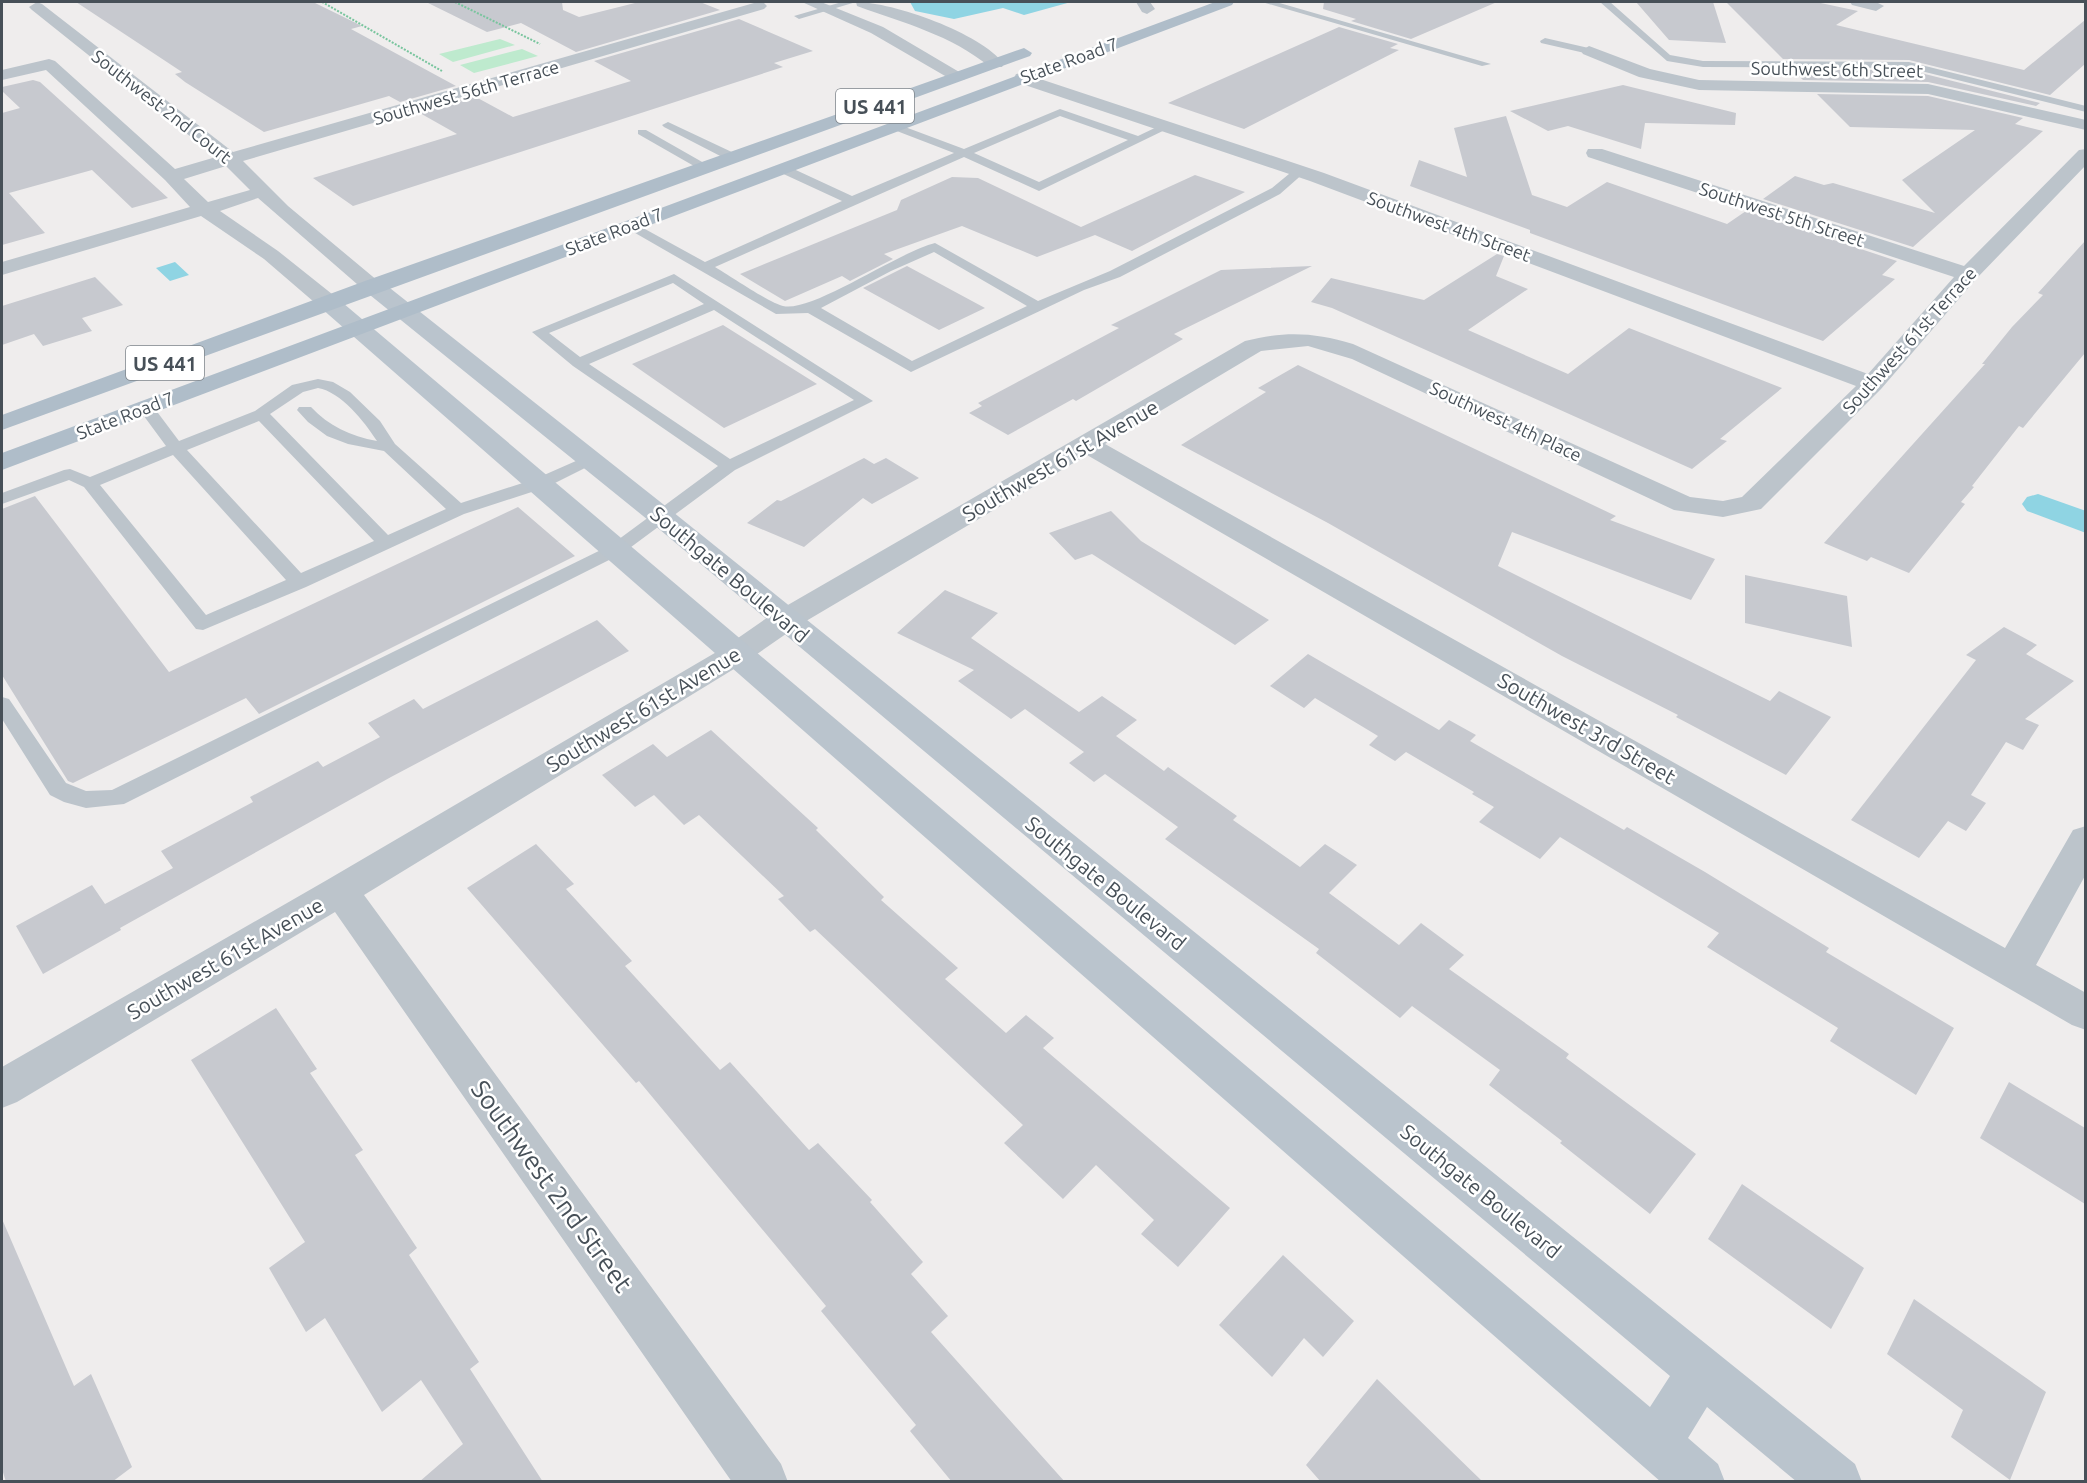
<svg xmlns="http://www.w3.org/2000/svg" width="2087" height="1483" viewBox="0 0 2087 1483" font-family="Ubuntu,sans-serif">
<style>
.green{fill:#beeace}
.water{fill:#8fd4e3}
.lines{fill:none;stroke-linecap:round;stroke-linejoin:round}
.canal{fill:#8fd4e3;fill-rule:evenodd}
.building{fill:#c7c9cf}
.path{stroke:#79c59e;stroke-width:2;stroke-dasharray:2 1.5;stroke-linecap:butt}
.lane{fill:#bcc4cb;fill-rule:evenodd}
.street{fill:#bcc4cb;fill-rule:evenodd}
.secondary{fill:#bac4cd;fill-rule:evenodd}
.primary{fill:#afbdc9;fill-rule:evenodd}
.labels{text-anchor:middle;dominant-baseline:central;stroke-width:5;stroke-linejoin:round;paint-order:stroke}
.far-street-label{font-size:18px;fill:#475058;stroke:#fff}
.shield{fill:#fff;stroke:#7e848a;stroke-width:1.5}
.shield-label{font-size:20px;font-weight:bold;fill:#475058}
.street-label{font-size:21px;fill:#475058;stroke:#fff}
.near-street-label{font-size:26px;fill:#475058;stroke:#fff}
</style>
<rect width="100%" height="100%" fill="#efeded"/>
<path class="green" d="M500 39 515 45 453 62 439 54Z
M522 49 538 56 474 73 460 65Z"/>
<path class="water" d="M910 2H1071L1024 15 1003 8 954 19 915 11Z
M175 262 189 275 170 281 156 268Z"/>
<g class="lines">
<path class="canal" d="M2038 494 2086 511V533L2027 511 2022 504 2027 497Z"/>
</g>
<path class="building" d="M76 2H313L362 26 351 29 456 86 400 102 389 96 264 132 185 82 175 74 182 72Z
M426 2H562L563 10 579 17 639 2H700L720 10 576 52 521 23 487 32Z
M1324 2H1497L1411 39 1351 21 1356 19 1323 9Z
M1636 2H1713L1726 43 1669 40Z
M1726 2H1816L1858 11 1836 25 2024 70 2085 20V64L2050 95 1909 60 1783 59Z
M739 19 813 51 774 63 783 67 353 206 313 178 457 134 418 112 474 96 513 117 631 81 594 61Z
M1339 27 1398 44 1390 48 1399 50 1244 129 1168 103Z
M1793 70H1909L2040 103 2036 106 1928 82 1803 80Z
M33 80 40 82 168 198 132 208 92 170 9 193 45 233 2 245V113L20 108 2 91V87Z
M1623 85 1736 113 1735 125 1645 123 1641 149 1568 126 1548 131 1510 111Z
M1817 94 1928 96 2023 118 2015 124 2043 131 1913 247 1763 199 1795 176 1824 185 1833 183 1935 213 1902 180 1975 130 1850 127Z
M1506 116 1532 195 1567 207 1607 182 1727 224 1746 211 1897 261 1882 275 1895 279 1823 341 1530 233V230L1410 186 1419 160 1467 177 1454 128Z
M1195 175 1245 192 1132 251 1095 235 1037 257 962 226 884 254 893 259 850 281 842 276 785 301 740 274 897 210 901 200 952 177 978 178 1081 227Z
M2085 241V353L2023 428 2019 426 1972 486 1974 487 1961 502 1965 504 1909 573 1871 557 1867 561 1824 543 1985 364H1982L2012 327 2043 295 2038 293Z
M1497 254 1504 256 1496 276 1528 289 1468 330 1568 374 1629 328 1782 388 1720 439 1727 441 1692 469 1332 308 1311 302 1331 278 1424 300Z
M907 266 985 308 939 330 863 288Z
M1312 266 1174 334 1183 339 1076 401 1073 399 1008 435 969 413 982 406 978 403 1119 328 1111 325 1221 270Z
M95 277 123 305 82 318 92 331 43 346 34 334 2 345V306Z
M723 325 817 384 724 428 632 364Z
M1298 365 1616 516 1610 520 1715 559 1691 600 1512 532 1498 566 1770 701 1779 691 1831 717 1786 775 1676 717 1678 715 1562 656 1328 523 1181 445 1266 392 1258 388Z
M864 458 874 464 886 458 919 478 872 504 863 498 804 547 747 523 777 500 781 501Z
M35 496 169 672 518 507 575 556 259 714 246 698 73 783 68 781 2 675V509Z
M1111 511 1141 541 1269 620 1235 645 1092 554 1075 560 1049 533Z
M1745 575 1847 596 1852 647 1745 623Z
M945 590 998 613 971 638 1079 712 1102 696 1137 720 1116 736 1164 771 1168 767 1237 816 1233 820 1300 867 1325 844 1357 865 1329 893 1399 945 1421 923 1464 955 1449 969 1569 1054 1566 1058 1696 1154 1650 1214 1560 1143 1562 1141 1489 1085 1500 1070 1412 1006 1400 1018 1316 953 1319 949 1165 839 1178 827 1105 774 1094 782 1069 763 1084 752 1025 709 1011 719 958 681 974 670 897 633Z
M597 620 629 651 391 777 120 928 121 930 43 974 16 926 92 885 105 904 173 868 161 851 253 802 250 797 318 761 323 767 380 737 368 723 414 699 423 709Z
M2004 627 2037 645 2026 654 2074 681 2025 719 2039 725 2023 750 2006 742 1971 795 1986 803 1966 831 1948 821 1919 858 1851 820 1976 660 1966 655Z
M1308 654 1439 730 1449 720 1476 735 1470 741 1624 830 1627 827 1705 872 1829 948 1826 952 1954 1028 1916 1095 1830 1041 1838 1028 1707 947 1719 933 1560 837 1540 859 1479 822 1494 807 1472 794 1474 792 1406 752 1395 761 1369 745 1378 736 1315 698 1304 708 1270 686Z
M711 730 818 828 816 830 884 897 881 900 958 968 945 979 1006 1033 1026 1015 1054 1038 1043 1048 1230 1208 1178 1267 1141 1234 1154 1220 1096 1165 1063 1199 1004 1143 1023 1125 815 929 810 932 778 899 784 896 699 815 684 825 654 795 635 807 602 775 653 744 667 757Z
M536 844 574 884 566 889 632 961 625 966 720 1070 730 1062 809 1150 818 1143 872 1200 870 1202 923 1262 911 1274 948 1316 931 1332 1065 1482H952L910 1431 916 1425 821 1311 826 1306 639 1081 636 1083 467 888Z
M276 1008 317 1069 310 1073 363 1150 355 1155 417 1248 409 1255 479 1362 470 1369 543 1482H419L463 1444 421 1380 382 1412 325 1318 306 1332 269 1268 305 1242 191 1060Z
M2009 1082 2085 1128V1204L1980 1138Z
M1742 1184 1864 1268 1831 1329 1708 1239Z
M2 1219 74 1386 91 1374 132 1467 112 1482H6L2 1469Z
M1283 1255 1354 1321 1323 1357 1304 1338 1272 1377 1219 1325Z
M1914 1299 2046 1392 2010 1480 1951 1437 1963 1410 1887 1354Z
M1377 1379 1483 1482H1321L1306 1465Z"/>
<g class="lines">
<path class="path" d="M322 2 442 71
M455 2 540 44"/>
<path class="lane" d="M842 2H856L799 19 794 16Z
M1262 2H1276L1491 64 1482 66Z
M1600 2H1610L1670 55 1703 61 1909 62 2086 106V112L1909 68 1703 67 1667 61Z
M1545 38 1593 49 1594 51 1589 54 1541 43 1540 41Z
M1060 109 1138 136 1161 125 1171 127 1039 191 964 157 715 267C729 275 771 304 783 306 812 313 898 252 935 243L1038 301 1110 271 1272 188 1295 169 1305 172 1280 194 1120 277 1084 290 911 372 808 313 776 314 623 226 624 223H634L705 262 842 201 777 171V165H785L852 196 954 153 889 128V124H897L964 149ZM1060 116 1128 140 1039 182 974 153ZM934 252 1027 306 912 361 821 308 891 271Z
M668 122 736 154 738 157 728 160 664 127 662 125Z
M638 130H646L711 167 701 170 638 134Z
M674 274 873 401 735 470 623 553 124 804 86 808 64 802 50 795 2 719V697L9 699 66 783 86 791 112 790 611 545 718 466 573 366 532 332ZM673 283 704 304 580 357 549 333ZM714 310 854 400 730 459 589 364Z
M318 379 333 382 350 392 380 421 395 444 461 503 535 479 585 457H597L599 461 547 487 464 514 306 587 203 630 196 629 84 487 69 480 2 504V493L64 470 70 469 90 477 166 446 138 408 140 405H152L179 441 255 411 292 385ZM318 388C341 392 364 421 377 441 350 436 329 426 311 407H299L297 410 308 422 327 436 348 444 384 451 446 509 388 535 270 414 303 392ZM259 421 374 541 301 573 187 450ZM173 455 286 580 206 615 100 485Z"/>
<path class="street" d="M37 2 42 4 233 152 754 3H764L767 6 764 9 243 161 288 206 384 286 381 291H365L258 198 220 211 278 251 337 298 340 303 337 308H321L264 259 201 216 2 275V262L190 207 165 180 46 70 2 80V70L49 59 55 61 175 169 216 157 32 10 29 7ZM226 166 250 190 208 202 184 179Z
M802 2H821L883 27 966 76 964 80H952L871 33Z
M856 2C893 2 981 33 1004 64L1002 67H990C951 35 904 23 857 6Z
M1136 2H1150L1155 9 1147 14 1142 12Z
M1850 2H1876L1884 6 1876 11 1852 5Z
M1589 46 1650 69 1699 80 1928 84 2086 120V130L1928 94 1699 90 1639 77 1583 54 1581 51Z
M1022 73 1324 173 1868 374 1954 277 1588 157 1586 153 1588 149H1602L1964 266 2079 150 2086 149V165L1976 279 1881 389 1761 509 1723 517 1674 510 1352 359 1308 346 1261 351 1105 444 2005 948 2073 830 2086 826V874L2036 965 2086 993V1030L2072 1025 1087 455 796 627 747 661 364 895 781 1464 788 1482H732L335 912 17 1102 2 1108V1067L327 880 725 647 774 613 1245 341C1284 331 1314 332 1353 344L1690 497 1723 501 1742 497 1856 386 1310 181 1016 82 1014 78 1016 74Z"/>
<path class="secondary" d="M373 279 381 281 673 512 1855 1464 1862 1482H1797L1707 1407 1688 1438 1718 1464 1725 1482H1661L321 308 318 303 321 298H337L1650 1407 1670 1376 653 524 365 291 362 286 365 281Z"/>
<path class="primary" d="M1215 2H1234L1232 5 2 470V453Z
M1024 48 1032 53 1030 56 2 430V415L365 281Z"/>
</g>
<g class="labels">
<g class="far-street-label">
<text transform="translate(1069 60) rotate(-20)">State Road 7</text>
<text transform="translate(1837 69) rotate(1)">Southwest 6th Street</text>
<text transform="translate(466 92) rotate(-16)">Southwest 56th Terrace</text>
<text transform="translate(162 106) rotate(38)">Southwest 2nd Court</text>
<text transform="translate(1782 214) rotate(18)">Southwest 5th Street</text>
<text transform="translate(1449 226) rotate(20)">Southwest 4th Street</text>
<text transform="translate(614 231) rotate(-21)">State Road 7</text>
<text transform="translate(1909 340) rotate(-48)">Southwest 61st Terrace</text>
<text transform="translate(125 415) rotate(-21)">State Road 7</text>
<text transform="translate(1506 421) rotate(25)">Southwest 4th Place</text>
</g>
<g class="shield">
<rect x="836" y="89" width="78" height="34" rx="4.5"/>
<rect x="126" y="346" width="78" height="34" rx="4.5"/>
</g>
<g class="shield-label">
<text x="875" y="106">US 441</text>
<text x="165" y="363">US 441</text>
</g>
<g class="street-label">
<text transform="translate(1060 460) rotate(-30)">Southwest 61st Avenue</text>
<text transform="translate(730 574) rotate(40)">Southgate Boulevard</text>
<text transform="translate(643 709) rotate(-31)">Southwest 61st Avenue</text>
<text transform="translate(1587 728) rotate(30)">Southwest 3rd Street</text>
<text transform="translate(1106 883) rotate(39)">Southgate Boulevard</text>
<text transform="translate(225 958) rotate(-30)">Southwest 61st Avenue</text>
<text transform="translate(1481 1191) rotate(39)">Southgate Boulevard</text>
</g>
<g class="near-street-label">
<text transform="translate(552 1186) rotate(54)">Southwest 2nd Street</text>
</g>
</g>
<rect width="2087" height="1483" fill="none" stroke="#475058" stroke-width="6"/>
</svg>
